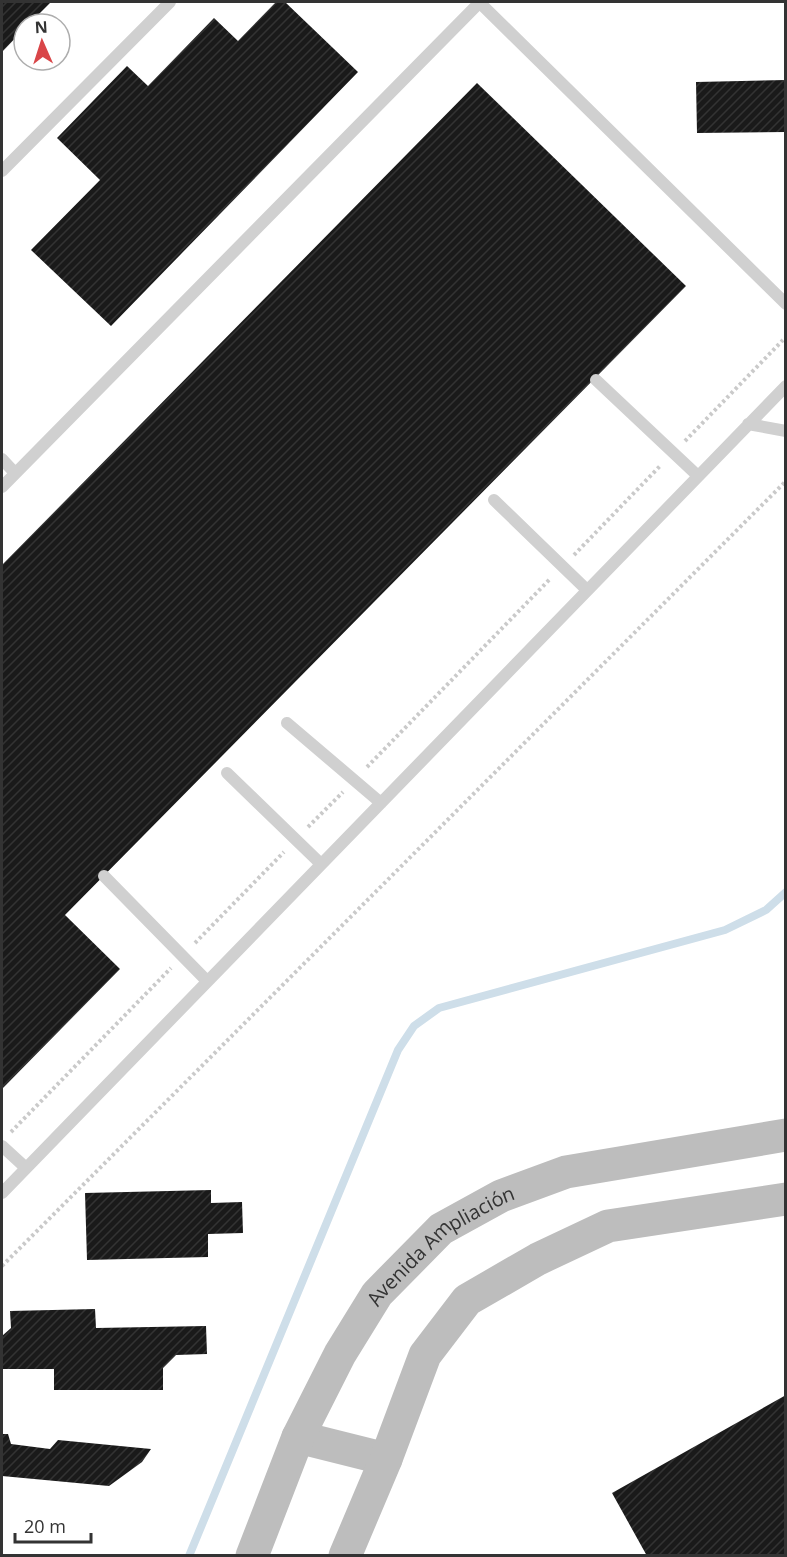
<svg xmlns="http://www.w3.org/2000/svg" width="787" height="1557" viewBox="0 0 787 1557" font-family="'Open Sans',sans-serif">
<style>
.lines{fill:none;stroke-linecap:round;stroke-linejoin:round}
.stream{stroke:#cedee9;stroke-width:8}
.building{fill:url(#building-hatch)}
.path{stroke:#cacaca;stroke-width:4;stroke-dasharray:3 3;stroke-linecap:butt}
.lane{stroke:#d0d0d0;stroke-width:12}
.secondary{stroke:#bdbdbd;stroke-width:33}
.labels{text-anchor:middle;dominant-baseline:central;stroke-width:6;stroke-linejoin:round;paint-order:stroke}
.street-label{font-size:20px;fill:#333;stroke:#fff}
</style>
<defs>
<pattern id="building-hatch" width="6" height="6" patternUnits="userSpaceOnUse" patternTransform="scale(1.5)"><rect width="6" height="6" fill="#1a1a1a"/><path d="M-1 1l2-2M0 6l6-6M5 7l2-2" fill="none" stroke="#333"/></pattern>
</defs>
<rect width="100%" height="100%" fill="#fff"/>
<g class="lines">
<path class="stream" d="M189 1556 398 1050 414 1026 439 1008 725 930 766 910 786 892"/>
</g>
<path class="building" d="M2 2H51L29 24H24V29L2 52Z
M276 2H285L358 72 111 326 31 250 100 180 57 138 127 66 148 86 214 18 238 41Z
M786 80V132L697 133 696 82Z
M477 83 686 286 65 915 120 969 2 1089V565Z
M211 1190V1203L242 1202 243 1233 208 1234V1257L87 1260 85 1193Z
M95 1309 96 1328 206 1326 207 1354 176 1355 163 1368V1390H54V1369H2V1336L11 1328 10 1311Z
M786 1395V1556H647L612 1493Z
M2 1434H8L11 1444 50 1449 58 1440 151 1449 142 1462 109 1486 2 1476Z"/>
<g class="lines">
<path class="path" d="M685 441 783 340
M574 555 661 465
M367 767 550 579
M308 827 343 792
M195 943 284 852
M11 1132 171 968
M2 1266 786 481"/>
<path class="lane" d="M479 2 786 304
M2 171 170 2
M596 380 698 476
M748 424 786 431
M2 459 15 473
M2 487 480 2
M494 500 587 590
M287 723 381 803
M227 773 321 864
M104 876 207 981
M2 1146 26 1168
M2 1193 786 386"/>
<g class="secondary">
<path d="M298 1437 386 1459"/>
<path id="s1" d="M252 1556 298 1437 340 1354 377 1294 441 1229 501 1196 566 1172 786 1135"/>
<path d="M345 1556 386 1459 425 1355 467 1300 538 1259 608 1226 786 1199"/>
</g>
</g>
<g class="labels">
<g class="street-label">
<text stroke="none"><textPath href="#s1" startOffset="372">Avenida Ampliación</textPath></text>
</g>
</g>
<rect width="787" height="1557" fill="none" stroke="#333333" stroke-width="6"/>
<g transform="translate(42 42) rotate(357)"><circle r="28" fill="#ffffff" stroke="#adadad" stroke-width="1.5"/>
<path d="M0-4.5L10 22L0 15L-10 22Z" fill="#d94548"/>
<text y="-9" font-size="16" font-weight="bold" text-anchor="middle" fill="#333333">N</text>
</g>
<path d="M15 1533v9h76v-9" fill="none" stroke="#333333" stroke-width="3"/>
<text x="24" y="1533" font-size="18" fill="#333333" stroke="#ffffff" stroke-width="4.5" paint-order="stroke">20 m</text>
</svg>
